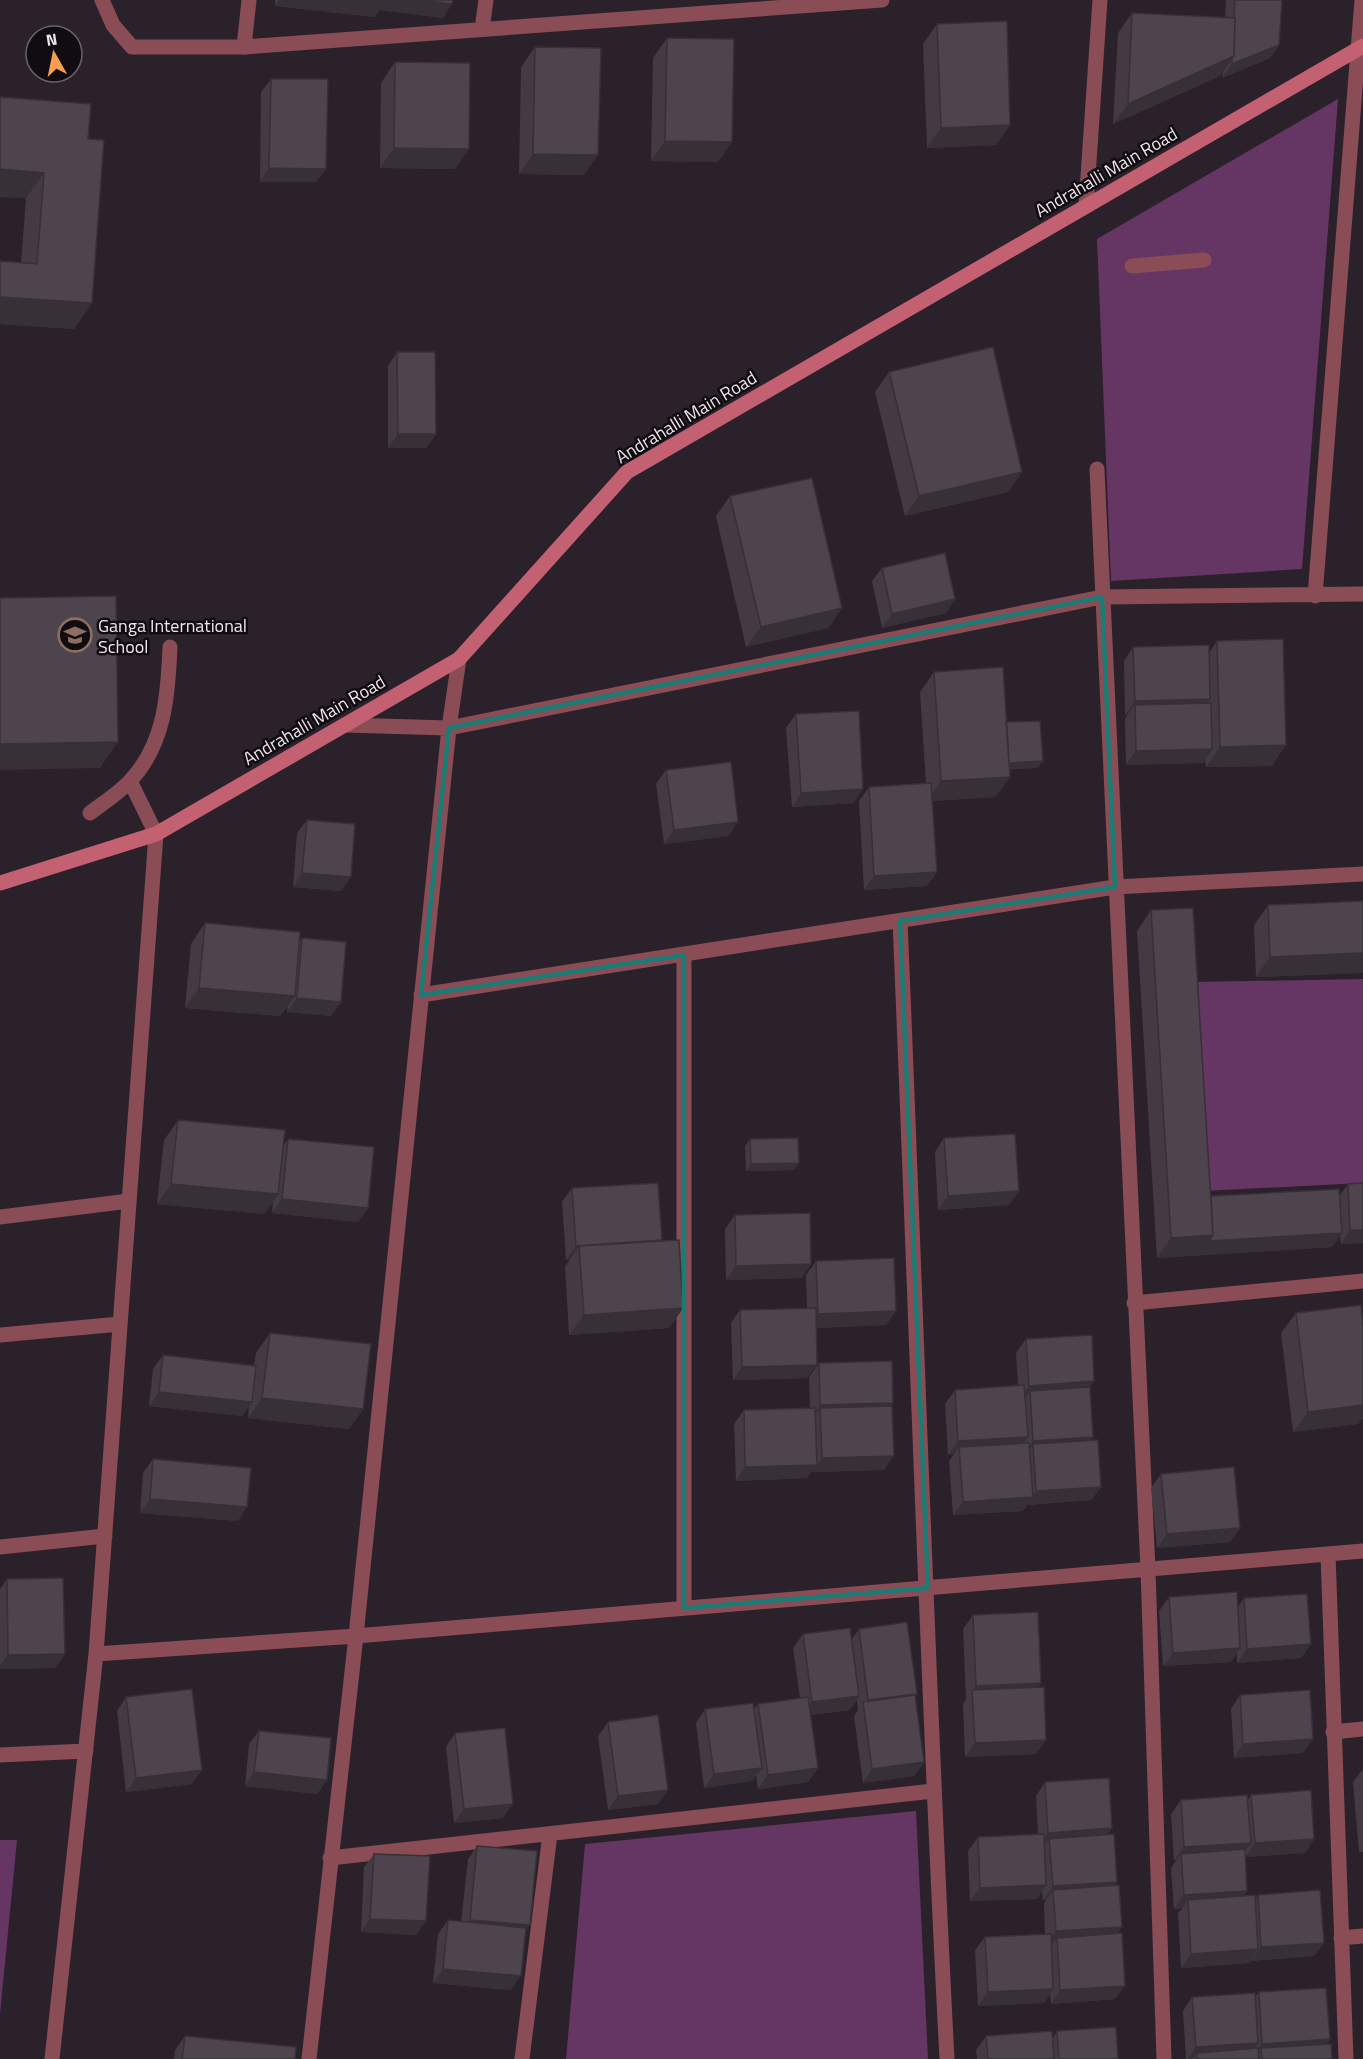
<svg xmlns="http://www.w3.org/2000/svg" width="1363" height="2059" viewBox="0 0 1363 2059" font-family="'Titillium Web',sans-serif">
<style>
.green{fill:#653564}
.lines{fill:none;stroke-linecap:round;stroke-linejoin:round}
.service{stroke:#8a4d56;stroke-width:15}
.minor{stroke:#8a4d56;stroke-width:15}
.secondary{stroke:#c36172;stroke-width:15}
.wall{fill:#433a43}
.shaded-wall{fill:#373037}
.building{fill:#4e444e;stroke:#373037;stroke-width:1.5}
.marked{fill:none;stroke:#1a7c74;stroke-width:4.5;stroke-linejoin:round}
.labels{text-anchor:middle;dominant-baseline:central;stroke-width:5;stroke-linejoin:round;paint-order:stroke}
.street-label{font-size:18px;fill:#eee8ee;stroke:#100c10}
.poi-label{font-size:18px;fill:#eee8ee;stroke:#100c10;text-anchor:start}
</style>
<rect width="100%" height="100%" fill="#2a212a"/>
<path class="green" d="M1338 99 1302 569 1111 581 1097 239Z
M1363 979V1183L1204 1191 1193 982Z
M916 1811 928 2059H566L585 1844Z
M0 1840H17L0 2014Z"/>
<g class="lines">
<path class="service" d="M102 0 113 25 132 47H244
M1132 266 1204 260"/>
<path class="minor" d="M249 0 244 47 882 0
M482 29 486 0
M1086 206 1100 0
M1097 469 1148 1569 1164 2059
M1315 596 1362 0
M345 725 449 728 1102 597 1363 594
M90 813C103 803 119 793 130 781 165 744 168 695 170 647
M900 921C916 1300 927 1680 947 2059
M684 955V1608
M421 995 1115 887 1363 874
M0 1217 129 1201
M1134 1303 1363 1281
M0 1335 120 1324
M0 1547 105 1536
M1328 1554 1346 2059
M96 1654 356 1636 1363 1551
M1333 1732 1363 1729
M0 1755 86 1751
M330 1858 933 1791
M1341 1938 1363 1936
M52 2059 96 1654 156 834 130 781
M309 2059 356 1636 449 728 459 659
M522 2059 550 1834"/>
<path class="secondary" d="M0 883 156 834 459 659 627 472 1363 46"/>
</g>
<path class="wall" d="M275 0H453L443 18 380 10V9L375 17 275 6Z
M1226 0H1282L1279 45 1270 58 1222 78 1223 71 1220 76 1113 124 1118 33 1132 13 1225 17Z
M937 24 1010 125 996 145 927 148 923 44Z
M667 38 718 162 651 161 653 58Z
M535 47 584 175 519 174 521 67Z
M395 62 455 169 380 168 381 83Z
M271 79 316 182H260L261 92Z
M88 139 92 303 74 329 0 324V261L21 263 26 198 0 197Z
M397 352 436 434 426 448H388V366Z
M889 372 1022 472 1008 492 905 516 875 392Z
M730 496 842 608 828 628 746 647 716 516Z
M882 568 955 599 946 613 882 628 872 581Z
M1217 641 1272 766 1206 767 1205 759 1203 763 1126 765 1125 719 1128 714 1125 715 1124 661 1133 647 1209 653Z
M934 672 1006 722 1038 768 1009 769 1010 777 995 797 932 801 937 872 927 886 864 890 859 801 869 787 926 783 920 692Z
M796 714 854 803 792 807 786 728Z
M666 770 729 836 664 844 656 784Z
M307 820 341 891 293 887 297 833Z
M1363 901V973L1256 977 1254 925 1268 905Z
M1151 910 1211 1196H1339L1348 1184 1363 1183V1243L1341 1244 1340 1235 1332 1247 1157 1258 1137 931Z
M205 923 299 942 302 938 341 1002 331 1016 287 1012 288 1006 280 1016 185 1008 191 944Z
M178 1120 284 1145 288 1139 368 1208 358 1222 272 1213 273 1202 264 1214 157 1204 164 1140Z
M944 1138 1019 1191 1009 1205 938 1210 935 1152Z
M750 1139 799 1163 794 1170 746 1171 745 1146Z
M572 1188 662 1241 683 1308 669 1328 569 1335 565 1266 570 1260H566L562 1202Z
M735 1215 802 1278 726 1280 725 1229Z
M816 1261 896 1311 886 1325 816 1328 807 1378 733 1380 731 1323 740 1310 807 1308 806 1275Z
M1296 1313 1363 1326V1418L1358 1424 1293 1432 1281 1333Z
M270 1333 363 1409 349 1429 248 1418 249 1406 242 1416 149 1406 153 1369 163 1355 254 1365 256 1353Z
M1026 1339 1090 1388 1091 1440 1101 1487 1091 1500 1027 1505 1023 1511 953 1515 949 1461 954 1454 948 1455 945 1404 955 1390 1018 1386 1016 1353Z
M819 1363 893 1403 891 1406 884 1470 812 1472V1471L807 1478 736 1481 734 1424 744 1410 810 1408 809 1377Z
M153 1459 238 1521 140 1513 143 1473Z
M1161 1474 1240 1528 1230 1542 1157 1548 1151 1488Z
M7 1579 65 1654 55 1668 0 1669V1589Z
M1169 1597 1238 1607 1244 1598 1311 1644 1301 1658 1237 1663V1653L1231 1662 1163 1666 1159 1611Z
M973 1615 1039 1687 1036 1754 965 1757 963 1704 966 1699 963 1629Z
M859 1629 917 1694 915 1697 924 1762 914 1776 863 1783 854 1716 858 1710 857 1700 850 1710 811 1715 818 1768 808 1782 758 1789 756 1775 752 1781 704 1788 696 1723 705 1709H754L758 1704 800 1698 793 1648 803 1634 852 1639Z
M1240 1695 1303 1753 1234 1758 1231 1709Z
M126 1697 192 1784 126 1792 117 1711Z
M608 1722 668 1790 658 1804 608 1810 598 1736Z
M259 1731 327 1780 317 1794 245 1786 249 1744Z
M455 1733 503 1818 454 1823 446 1747Z
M1363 1769V1852H1359L1353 1782Z
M1045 1782 1112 1828 1107 1835 1117 1882 1115 1885 1117 1934 1115 1999 1051 2004 1050 1994 1044 2003 978 2006 975 1950 985 1937 1045 1934 1044 1903 1046 1900H1043L1042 1891 1037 1899 970 1901 968 1851 978 1837 1038 1835 1036 1796Z
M1251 1795 1314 1839 1305 1853 1245 1857 1247 1891 1244 1896 1255 1899 1258 1895 1324 1943 1314 1956 1251 1961V1959L1249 1963 1181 1968 1178 1913 1182 1909H1174L1171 1868 1176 1861H1174L1171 1814 1181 1800H1248Z
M477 1846 525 1931 511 1990 433 1983 438 1934 448 1920 461 1922 468 1859Z
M374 1854 416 1935 361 1932 364 1867Z
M1259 1992 1330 2039 1326 2044 1332 2059H1186L1183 2011 1192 1997H1255Z
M1057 2031 1118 2059H977L976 2050 986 2036 1053 2038Z
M185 2036 295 2059H174L175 2050Z"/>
<path class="shaded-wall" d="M279 0H387L375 17 275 6Z
M387 0H420L452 4 443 18 380 10Z
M1279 45 1270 58 1222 78 1232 64Z
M1234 56 1220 76 1113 124 1128 104Z
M1010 125 996 145 927 148 941 128Z
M665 141 732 142 718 162 651 161Z
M394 148 469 149 455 169 380 168Z
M533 154 598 155 584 175 519 174Z
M269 168 326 169 316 182H260Z
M0 169 44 173 26 198 0 197Z
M0 297 92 303 74 329 0 324Z
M398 434H436L426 448H388Z
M1022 472 1008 492 905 516 919 496Z
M955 599 946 613 882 628 892 614Z
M842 608 828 628 746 647 761 627Z
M1210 699 1201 712 1135 705 1128 714 1125 715 1135 701Z
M118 742 100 768 0 770V744Z
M1286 745 1272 766 1206 767 1220 747Z
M1212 749 1203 763 1126 765 1136 751Z
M1043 761 1038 768 1001 770 1006 763Z
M1010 777 995 797 927 801 941 781Z
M863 789 854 803 792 807 801 793Z
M738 822 729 836 664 844 674 830Z
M937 872 927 886 864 890 874 876Z
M302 873 351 877 341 891 293 887Z
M1363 953V973L1256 977 1270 957Z
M199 988 295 996 280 1016 185 1008Z
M297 998 341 1002 331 1016 287 1012Z
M799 1163 794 1170 746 1171 751 1164Z
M171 1184 278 1194 264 1214 157 1204Z
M1019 1191 1009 1205 938 1210 948 1196Z
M282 1199 368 1208 358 1222 272 1213Z
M1350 1230H1363V1243L1341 1244Z
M1342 1233 1332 1247 1157 1258 1171 1238 1213 1235Z
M662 1240 579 1246 570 1260H566L576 1246Z
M811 1264 802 1278 726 1280 736 1266Z
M683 1308 669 1328 569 1335 584 1315Z
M896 1311 886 1325 808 1328 818 1314Z
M817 1365 807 1378 733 1380 742 1367Z
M1094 1381 1085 1395 1030 1391 1024 1399H1019L1029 1386Z
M159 1392 252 1402 242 1416 149 1406Z
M262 1398 363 1409 349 1429 248 1418Z
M893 1403 883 1417 820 1408 812 1419H810L820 1405Z
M1363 1405V1418L1358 1424 1293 1432 1308 1412Z
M1028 1437 1018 1451 959 1447 954 1454 948 1455 958 1441Z
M1093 1437 1083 1451 1033 1444 1026 1454 1023 1455 1033 1441Z
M894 1456 884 1470 812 1472 822 1458Z
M817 1465 807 1478 736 1481 745 1467Z
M1101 1487 1091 1500 1027 1505 1036 1491Z
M1033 1497 1023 1511 953 1515 963 1502Z
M150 1499 247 1507 238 1521 140 1513Z
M1240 1528 1230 1542 1157 1548 1167 1534Z
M1311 1644 1301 1658 1237 1663 1247 1649Z
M1240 1648 1231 1662 1163 1666 1173 1653Z
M65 1654 55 1668 0 1669V1666L8 1655Z
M1041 1683 1031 1697 972 1691 976 1686Z
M917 1694 907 1708 864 1706 868 1700Z
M859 1696 850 1710 802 1716 812 1702Z
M1313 1739 1303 1753 1234 1758 1243 1744Z
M1046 1740 1036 1754 965 1757 975 1743Z
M924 1762 914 1776 863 1783 872 1769Z
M762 1768 752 1781 704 1788 714 1774Z
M818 1768 808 1782 758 1789 768 1775Z
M202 1770 192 1784 126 1792 136 1778Z
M254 1772 327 1780 317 1794 245 1786Z
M668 1790 658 1804 608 1810 618 1796Z
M513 1804 503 1818 454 1823 464 1809Z
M1112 1828 1102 1842 1049 1839 1044 1846H1039L1048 1833Z
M1314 1839 1305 1853 1245 1857 1255 1843Z
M1251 1843 1241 1857 1181 1854 1176 1861H1174L1184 1847Z
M1117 1882 1107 1896 1053 1890 1046 1900H1043L1053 1886Z
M1046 1885 1037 1899 970 1901 980 1888Z
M1247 1891 1238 1905 1188 1900 1182 1909H1174L1184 1895Z
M370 1919 426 1921 416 1935 361 1932Z
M470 1920 530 1925 520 1939 460 1934Z
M1122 1927 1113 1940 1057 1938 1052 1944 1046 1945 1056 1931Z
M1324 1943 1314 1956 1251 1961 1261 1947Z
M1258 1949 1249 1963 1181 1968 1191 1954Z
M443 1969 521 1976 511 1990 433 1983Z
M1125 1986 1115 1999 1051 2004 1060 1990Z
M1053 1989 1044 2003 978 2006 988 1992Z
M1330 2039 1320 2052 1261 2048 1254 2057 1252 2058 1262 2044Z
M1258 2043 1249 2057 1197 2053 1192 2059H1188L1196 2047Z"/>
<path class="building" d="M420 0H453L452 4Z
M1235 0H1282L1279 45 1232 64V58L1234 56 1235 18H1234Z
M1132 13 1235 18 1234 56 1128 104Z
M1007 21 1010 125 941 128 937 24Z
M667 38 734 39 732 142 665 141Z
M535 47 601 48 598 155 533 154Z
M395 62 470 63 469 149 394 148Z
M271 79H328L326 169 269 168Z
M0 97 91 104 88 139 104 140 92 303 0 297V261L37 264 44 173 0 169Z
M993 347 1022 472 919 496 889 372Z
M397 352H435L436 434H398Z
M812 478 842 608 761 627 730 496Z
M945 553 955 599 892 614 882 568Z
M116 596 118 742 0 744V598Z
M1283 639 1286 745 1220 747 1217 641Z
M1209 645 1210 699 1135 701 1133 647Z
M1003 667 1010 777 941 781 934 672Z
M1211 703 1212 749 1136 751 1135 705Z
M859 711 863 789 801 793 796 714Z
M1040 721 1043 761 1009 763 1006 722Z
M731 762 738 822 674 830 666 770Z
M931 783 937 872 874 876 869 787Z
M307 820 355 824 351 877 302 873Z
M1363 901V953L1270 957 1268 905Z
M1193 908 1213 1235 1171 1238 1151 910Z
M205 923 300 932 295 996 199 988Z
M302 938 346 942 341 1002 297 998Z
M178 1120 285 1130 278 1194 171 1184Z
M1015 1134 1019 1191 948 1196 944 1138Z
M798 1138 799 1163 751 1164 750 1139Z
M288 1139 374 1147 368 1208 282 1199Z
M658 1183 662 1240 576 1246 572 1188Z
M1363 1183V1230H1350L1348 1184Z
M1339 1189 1342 1233 1209 1241 1213 1235 1211 1196Z
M810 1213 811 1264 736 1266 735 1215Z
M679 1240 683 1308 584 1315 579 1246Z
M894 1258 896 1311 818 1314 816 1261Z
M1361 1305 1363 1326V1405L1308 1412 1296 1313Z
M816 1308 817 1365 742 1367 740 1310Z
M270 1333 371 1344 363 1409 262 1398Z
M1092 1335 1094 1381 1029 1386 1026 1339Z
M163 1355 256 1366 252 1402 159 1392Z
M892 1361 893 1403 820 1405 819 1363Z
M1024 1385 1028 1437 958 1441 955 1390Z
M1090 1387 1093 1437 1033 1441 1030 1391Z
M892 1406 894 1456 822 1458 820 1408Z
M815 1408 817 1465 745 1467 744 1410Z
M1098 1440 1101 1487 1036 1491 1033 1444Z
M1029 1443 1033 1497 963 1502 959 1447Z
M153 1459 251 1468 247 1507 150 1499Z
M1234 1467 1240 1528 1167 1534 1161 1474Z
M63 1578 65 1654 8 1655 7 1579Z
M1237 1592 1240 1648 1173 1653 1169 1597Z
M1307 1594 1311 1644 1247 1649 1244 1598Z
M1038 1612 1041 1683 976 1686 973 1615Z
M907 1622 917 1694 868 1700 859 1629Z
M850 1628 859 1696 812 1702 803 1634Z
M1044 1687 1046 1740 975 1743 972 1690Z
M192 1689 202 1770 136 1778 126 1697Z
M1310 1690 1313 1739 1243 1744 1240 1695Z
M915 1695 924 1762 872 1769 863 1702Z
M808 1697 818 1768 768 1775 758 1704Z
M753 1703 762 1768 714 1774 705 1709Z
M658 1715 668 1790 618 1796 608 1722Z
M505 1728 513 1804 464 1809 455 1733Z
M259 1731 331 1738 327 1780 254 1772Z
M1109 1778 1112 1828 1048 1833 1045 1782Z
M1311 1790 1314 1839 1255 1843 1251 1795Z
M1247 1795 1251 1843 1184 1847 1181 1800Z
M1044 1834 1046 1885 980 1888 978 1837Z
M1114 1834 1117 1882 1053 1886 1049 1839Z
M477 1846 537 1851 530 1925 470 1920Z
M1245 1849 1247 1891 1184 1895 1181 1854Z
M374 1854 430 1856 426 1921 370 1919Z
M1119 1885 1122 1927 1056 1931 1053 1890Z
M1320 1890 1324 1943 1261 1947 1258 1895Z
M1255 1895 1258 1949 1191 1954 1188 1900Z
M448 1920 526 1928 521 1976 443 1969Z
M1122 1933 1125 1986 1060 1990 1057 1938Z
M1051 1934 1053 1989 988 1992 985 1937Z
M1326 1988 1330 2039 1262 2044 1259 1992Z
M1255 1993 1258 2043 1196 2047 1192 1997Z
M1116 2027 1118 2059H1059L1057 2031Z
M1052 2031 1054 2059H988L986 2036Z
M185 2036 296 2047 295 2059H182Z
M1331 2044 1332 2059H1262L1261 2048Z
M1258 2048 1259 2059H1197V2053Z"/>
<path class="marked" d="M1102 597 1115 887 900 921 928 1588 684 1608V955L421 995 449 728Z"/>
<defs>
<g id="school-ring" transform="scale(1.725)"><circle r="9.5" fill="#100c10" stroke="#8d6e63" stroke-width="1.5"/><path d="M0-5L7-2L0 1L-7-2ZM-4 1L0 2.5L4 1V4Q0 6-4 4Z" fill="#8d6e63"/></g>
</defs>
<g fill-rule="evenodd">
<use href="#school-ring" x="75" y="635"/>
</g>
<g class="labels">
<g class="street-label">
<text transform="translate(1106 172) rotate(-30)">Andrahalli Main Road</text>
<text transform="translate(686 417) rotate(-31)">Andrahalli Main Road</text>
<text transform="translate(314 720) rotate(-30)">Andrahalli Main Road</text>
</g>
<g class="poi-label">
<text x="98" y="625">Ganga International<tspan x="98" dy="21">School</tspan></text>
</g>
</g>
<g transform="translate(54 54) rotate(351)"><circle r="28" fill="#100c10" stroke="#696469" stroke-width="1.5"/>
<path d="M0-4.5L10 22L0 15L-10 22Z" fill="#fa9f4f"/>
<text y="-9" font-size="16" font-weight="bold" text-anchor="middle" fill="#eee8ee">N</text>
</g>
</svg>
